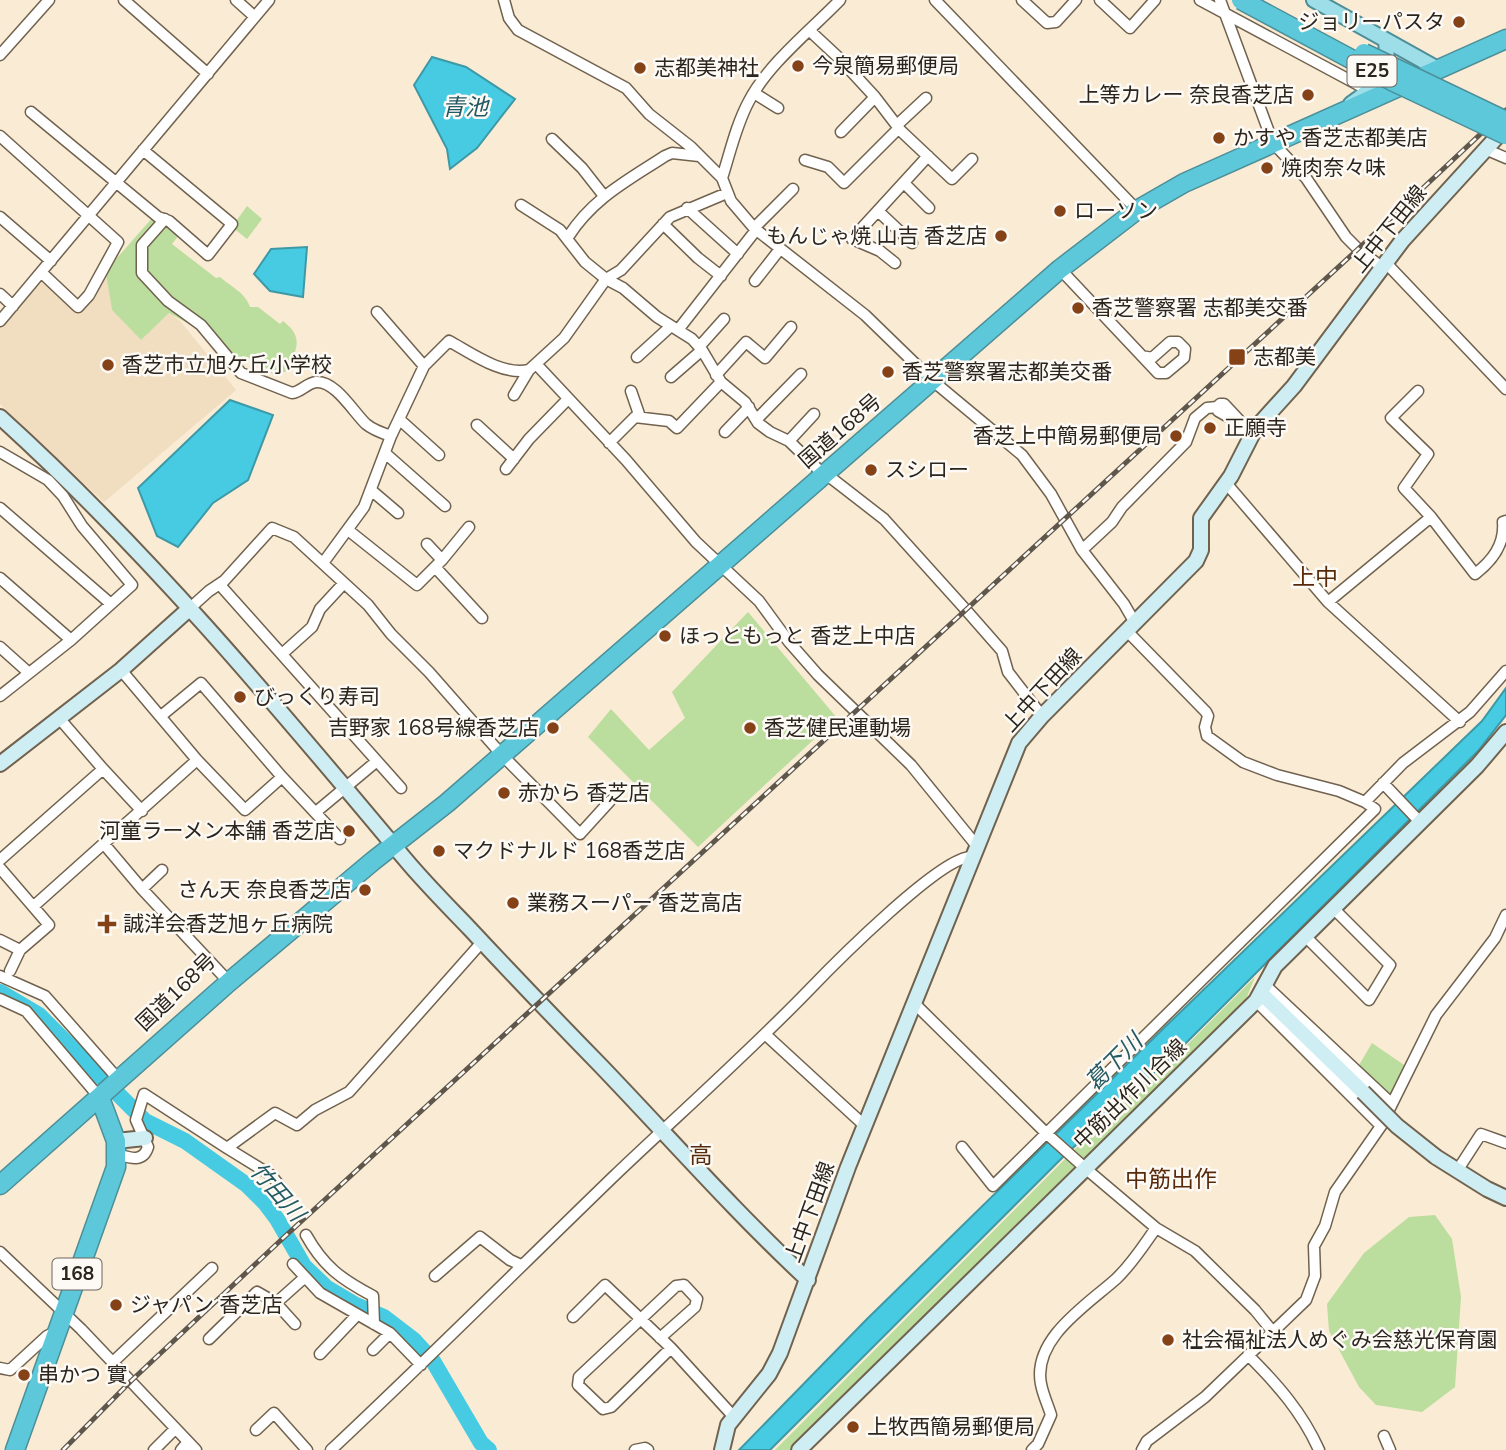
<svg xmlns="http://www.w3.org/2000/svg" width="1506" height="1450" viewBox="0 0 1506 1450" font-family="'Nunito Sans','Noto Sans JP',sans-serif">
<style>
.built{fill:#f1ddc0}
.green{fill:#bbdd9d}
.water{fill:#46cbe2;stroke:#3e99a7;stroke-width:2}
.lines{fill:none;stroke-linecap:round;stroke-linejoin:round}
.river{stroke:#46cbe2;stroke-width:16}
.street-casing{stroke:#70624e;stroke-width:13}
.secondary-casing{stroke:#70624e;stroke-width:18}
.primary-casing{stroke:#4c8f98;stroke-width:18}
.highway-casing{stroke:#4c8f98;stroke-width:21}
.street{stroke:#fff;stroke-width:10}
.secondary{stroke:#ceeef4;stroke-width:14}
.primary{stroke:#9edee9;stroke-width:14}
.highway{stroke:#5dc8da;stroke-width:18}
.rail-casing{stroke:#5f574b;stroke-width:5}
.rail{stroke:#fdfaf5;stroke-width:2.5;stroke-dasharray:8;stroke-linecap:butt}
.secondary-bridge-casing{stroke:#70624e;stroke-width:18;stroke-linecap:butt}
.highway-bridge-casing{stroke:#4c8f98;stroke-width:21;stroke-linecap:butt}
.secondary-bridge{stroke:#ceeef4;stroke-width:14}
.highway-bridge{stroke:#5dc8da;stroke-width:18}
.poi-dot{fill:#864217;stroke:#fdfaf5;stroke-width:2.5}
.labels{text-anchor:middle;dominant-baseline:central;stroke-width:5;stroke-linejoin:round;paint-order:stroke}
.shield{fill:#fdfaf5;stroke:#6a655e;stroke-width:2}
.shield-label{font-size:19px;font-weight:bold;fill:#2b251d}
.poi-label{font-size:21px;fill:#2b251d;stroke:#fdfaf5;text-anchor:start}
.street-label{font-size:21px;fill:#2b251d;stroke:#fdfaf5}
.water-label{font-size:23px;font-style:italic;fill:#235963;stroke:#fdfaf5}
.neighbourhood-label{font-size:23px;fill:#582a0c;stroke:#fdfaf5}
</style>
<rect width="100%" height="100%" fill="#faebd4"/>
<path class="built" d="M106 274 112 310 141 340 169 313 180 321 236 390 104 502 0 404V328L41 283 46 284 79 314 94 298Z"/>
<path class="green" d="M247 206 262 219 247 239 232 227Z
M153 217 168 224 179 235 172 244 216 278 220 277C231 287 245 292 250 307H258L280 324 283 321C305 338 296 349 287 372H281L276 377 256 360 243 356 231 367 204 332 169 313 141 340 112 310 106 274 110 266Z
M748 612 837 718 698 847 588 737 611 709 649 750 685 718 672 692Z
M1255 977 1242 1009 794 1450H775L1074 1150 1185 1047Z
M1372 1043 1407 1067 1391 1098 1358 1067Z
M1435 1215 1452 1239 1461 1297 1455 1387 1422 1412 1376 1405 1359 1387 1329 1331 1327 1304 1364 1253 1409 1217Z"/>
<path class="water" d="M432 57 466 67 515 99 477 148 450 169 447 149 414 85Z
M307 247 303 297 270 291 254 274 271 249Z
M230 400 273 415 248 480 213 503 178 547 157 536 138 488Z
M1506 688V715L1478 751 1183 1046 1063 1157 770 1450H739L866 1320 1165 1027 1482 721Z"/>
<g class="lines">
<path class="river" d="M0 992 39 1015 145 1121 185 1141 247 1185 265 1203 277 1219 304 1266 327 1288 354 1304 384 1317 414 1340 433 1361 481 1443 489 1450"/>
<g class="street-casing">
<path id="street" d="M124 0 208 74
M236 0 255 17
M504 0 509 18 518 30 626 88 649 114 691 147 722 178 731 201 754 228 865 315 933 381 1022 455 1051 494 1082 550 1124 604 1135 623
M935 0 1137 210
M1022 0 1047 23 1056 22 1076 0
M1100 0 1130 28 1155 0
M1200 0 1368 90
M1220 0 1273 143 1306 178 1346 237 1358 249 1383 268
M810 31 839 58 875 97 901 131 952 179 972 159
M0 55 49 0
M754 93 778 108
M31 112 158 217 169 221 208 255 232 224 143 150
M897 125 926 98
M841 132 875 97
M0 136 118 242 89 295 78 307 42 273
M552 139 582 168 604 196
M1485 149 1506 158
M805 160 828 167 844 183 899 128
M722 178C730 153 736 125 749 101 768 64 811 30 840 0
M904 183 929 208
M521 205 560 230 585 262 606 279 623 288 657 317 692 339 702 350 721 382 745 402 758 423 770 432 789 441 824 475
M687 208 738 254
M878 211 912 243
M0 217 51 261
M165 219 142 245V273L168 301 201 325 241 373 292 393C301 392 307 383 316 382 335 380 354 413 366 424 373 430 382 433 391 436
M663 224 698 258 721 276
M754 228 793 189
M568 237C593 198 627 181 665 156L672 153 699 156
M895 263 880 251 852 239 928 156
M1386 263 1506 389
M1060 269 1158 373H1166L1184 358 1185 349 1178 342H1170L1152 358 1142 356
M755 281 780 249
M0 294 13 306
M377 312 424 366
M0 321 269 0
M678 330 756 230
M699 347 724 319
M637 357 671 326
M537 365 626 460 696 542 759 601 789 642 818 675 911 765 976 845
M716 375 746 342 765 358 791 327
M671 377 702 350
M631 391 640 417
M1418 391 1391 418 1428 454 1404 488 1431 517 1475 574C1492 561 1505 545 1503 522L1506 521
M514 395 529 370
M399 419 439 455
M756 420 801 374
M477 425 514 459
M725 432 749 407
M1250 438 1232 419 1218 411 1217 407 1220 404H1224L1252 434
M789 441 814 414
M609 443 635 417 669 421 677 428 721 382
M0 452 48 480 63 496 82 526 132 585 71 640 0 696
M385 453 445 506
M506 469 529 439 568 399
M826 474 884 519 966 610 1002 651 1008 672 1042 716
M1226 483 1328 602 1460 722
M371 490 398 513
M0 508 111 604
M348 530 417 585 442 560 469 527
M427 544 442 560
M1082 550 1112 522 1122 507 1186 442 1195 418 1207 408 1217 407
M323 563 364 507 391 436 424 366 449 341C471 353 502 376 529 370L564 338 606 279 621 270 670 217 727 193
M435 567 482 618
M0 578 71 640
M220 585 401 788
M1328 602 1431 517
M189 609 209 591 224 581 272 528 294 537 368 605 391 634 429 672 502 755 580 834 610 801
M1127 631 1206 712 1208 716 1205 727 1207 736 1243 762 1277 775 1339 791 1365 802
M0 647 29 673
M282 654 312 627 320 609 344 583
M121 670 197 760 245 810 282 777
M161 716 201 683 282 777 340 839
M59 718 103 769
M1383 783 1420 822
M316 812 377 761
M104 844 142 889 229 982
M0 860 103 769 142 811
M0 868 49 925 20 950 0 940
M142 889 162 870
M35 905 197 760
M1305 936 1369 1000 1390 965 1333 908
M10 971 20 950
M0 976 45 996 119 1080
M1264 984 1392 1104
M0 999 26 1011 100 1098
M1256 1001 1381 1126
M915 1004 1047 1134 1085 1168 1156 1228 1195 1251 1255 1310 1273 1332
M766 1035 865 1126
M962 1147 993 1186 1375 809 1365 802 1403 763 1470 712 1506 671
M227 1148 271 1175 287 1195
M117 1154C130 1158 143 1163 148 1147L136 1120 144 1094 227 1148 275 1113 297 1125 315 1110 349 1092 482 942
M1457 1171 1481 1134 1506 1143
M306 1235C324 1267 341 1279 373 1296L374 1324
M0 1252 81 1329 196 1450
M293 1264 320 1293 390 1333 421 1365
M435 1276 480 1237 510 1260 521 1265
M573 1317 605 1285 671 1348 733 1416
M295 1324 276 1303 304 1278
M660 1338 695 1307 697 1299 684 1285 676 1286 579 1377 578 1385 603 1409 611 1407 671 1348
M209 1339 257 1292 276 1303
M373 1350 390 1333
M320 1354 357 1315
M1248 1355C1277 1384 1302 1412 1319 1450
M113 1362 212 1268
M0 1368 10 1370 47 1336 55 1332
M256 1430 274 1413 307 1450
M1384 1436 1390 1450
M154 1450 175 1429
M181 1450 188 1442
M331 1450C426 1361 519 1268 613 1177 678 1115 746 1055 809 990 833 965 941 856 971 857
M635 1450 645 1448 648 1450
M1032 1450 1038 1444 1051 1415C1048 1405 1043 1395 1041 1384 1032 1339 1087 1305 1116 1279 1132 1264 1143 1246 1156 1228
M1142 1450 1147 1441 1205 1397 1306 1300 1315 1276 1314 1246 1325 1226 1335 1192 1381 1126 1436 1015 1495 938 1506 915"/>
</g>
<g class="secondary-casing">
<path id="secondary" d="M0 417C148 551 277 706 405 859 425 883 448 906 470 929 513 975 557 1021 601 1066 670 1138 735 1212 808 1280
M0 764 121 670 189 609
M1261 993 1363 1092
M116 1141 145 1138
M1436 1157 1487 1189 1506 1198
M722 1450 728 1425 769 1374 780 1353 848 1167 1019 743 1042 716 1196 561 1201 550V518L1231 476 1255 429 1294 386 1402 241 1506 127
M799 1450 1256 1001 1275 966 1477 766 1506 732"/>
</g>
<g class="primary-casing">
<path id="primary" d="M1314 0 1436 68
M1351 104C1376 87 1390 72 1386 41"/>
</g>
<g class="highway-casing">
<path id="highway" d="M0 1185 229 982 373 861 447 803 1060 269 1137 210 1184 183 1506 39
M15 1450 116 1167V1141L100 1098"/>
</g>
<use href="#street" class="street"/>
<use href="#secondary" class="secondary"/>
<use href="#primary" class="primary"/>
<use href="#highway" class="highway"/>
<g class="rail-casing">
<path id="rail" d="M63 1450 131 1381 281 1240 1358 249 1506 110"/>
</g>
<use href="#rail" class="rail"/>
<g class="secondary-bridge-casing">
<path id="secondary-bridge" d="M1363 1092 1397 1126 1436 1157"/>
</g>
<g class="highway-bridge-casing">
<path id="highway-bridge" d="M1241 0 1392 81 1506 135
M1364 53 1506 121"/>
</g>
<use href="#secondary-bridge" class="secondary-bridge"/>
<use href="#highway-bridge" class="highway-bridge"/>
</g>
<g class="poi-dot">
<circle cx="1459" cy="22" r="7"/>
<circle cx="798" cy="66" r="7"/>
<circle cx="640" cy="68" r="7"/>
<circle cx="1308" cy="95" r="7"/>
<circle cx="1219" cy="138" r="7"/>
<circle cx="1267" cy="168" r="7"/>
<circle cx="1060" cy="211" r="7"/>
<circle cx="1001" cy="236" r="7"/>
<circle cx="1078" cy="308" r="7"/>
<rect x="1228" y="348" width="18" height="18" rx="3.5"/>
<circle cx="108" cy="365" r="7"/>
<circle cx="888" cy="372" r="7"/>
<circle cx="1210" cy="428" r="7"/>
<circle cx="1176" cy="436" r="7"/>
<circle cx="871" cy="470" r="7"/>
<circle cx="665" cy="636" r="7"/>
<circle cx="240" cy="697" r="7"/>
<circle cx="553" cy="728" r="7"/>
<circle cx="750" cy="728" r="7"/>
<circle cx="504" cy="793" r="7"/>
<circle cx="349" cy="831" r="7"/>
<circle cx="439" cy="851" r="7"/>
<circle cx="365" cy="890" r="7"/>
<circle cx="513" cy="903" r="7"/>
<path d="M103.5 913.5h7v7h7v7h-7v7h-7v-7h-7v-7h7z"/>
<circle cx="116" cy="1305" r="7"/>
<circle cx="1168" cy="1340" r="7"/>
<circle cx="24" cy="1375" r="7"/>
<circle cx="853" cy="1427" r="7"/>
</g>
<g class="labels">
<g class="shield">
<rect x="1347.5" y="55.5" width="49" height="31" rx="5"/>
<rect x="52.5" y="1258.5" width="49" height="31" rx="5"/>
</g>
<g class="shield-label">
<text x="1372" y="71">E25</text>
<text x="77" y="1274">168</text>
</g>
<g class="poi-label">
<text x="1445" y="22" text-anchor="end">ジョリーパスタ</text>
<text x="812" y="66">今泉簡易郵便局</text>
<text x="654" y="68">志都美神社</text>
<text x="1294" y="95" text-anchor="end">上等カレー 奈良香芝店</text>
<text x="1233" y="138">かすや 香芝志都美店</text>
<text x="1281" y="168">焼肉奈々味</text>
<text x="1074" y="211">ローソン</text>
<text x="987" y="236" text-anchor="end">もんじゃ焼 山吉 香芝店</text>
<text x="1092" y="308">香芝警察署 志都美交番</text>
<text x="1253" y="357">志都美</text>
<text x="122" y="365">香芝市立旭ケ丘小学校</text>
<text x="902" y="372">香芝警察署志都美交番</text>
<text x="1224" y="428">正願寺</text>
<text x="1162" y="436" text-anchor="end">香芝上中簡易郵便局</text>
<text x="885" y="470">スシロー</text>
<text x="679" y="636">ほっともっと 香芝上中店</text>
<text x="254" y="697">びっくり寿司</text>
<text x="539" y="728" text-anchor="end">吉野家 168号線香芝店</text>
<text x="764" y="728">香芝健民運動場</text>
<text x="518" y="793">赤から 香芝店</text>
<text x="335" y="831" text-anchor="end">河童ラーメン本舗 香芝店</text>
<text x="453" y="851">マクドナルド 168香芝店</text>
<text x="351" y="890" text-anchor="end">さん天 奈良香芝店</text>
<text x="527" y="903">業務スーパー 香芝高店</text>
<text x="123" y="924">誠洋会香芝旭ヶ丘病院</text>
<text x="130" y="1305">ジャパン 香芝店</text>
<text x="1182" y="1340">社会福祉法人めぐみ会慈光保育園</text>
<text x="38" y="1375">串かつ 實</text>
<text x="867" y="1427">上牧西簡易郵便局</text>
</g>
<g class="street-label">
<text transform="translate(1389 229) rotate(-51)">上中下田線</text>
<text transform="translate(840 431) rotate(-41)">国道168号</text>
<text transform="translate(1042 690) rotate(-47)">上中下田線</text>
<text transform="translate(176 992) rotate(-44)">国道168号</text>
<text transform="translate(1130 1094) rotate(-44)">中筋出作川合線</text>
<text transform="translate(810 1212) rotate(-70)">上中下田線</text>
</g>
<g class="water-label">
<text x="465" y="107">青池</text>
<text transform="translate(1114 1062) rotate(-45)">葛下川</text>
<text transform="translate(277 1192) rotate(49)">竹田川</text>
</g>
<g class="neighbourhood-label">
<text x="1315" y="577">上中</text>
<text x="701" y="1155">高</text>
<text x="1171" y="1179">中筋出作</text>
</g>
</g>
</svg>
